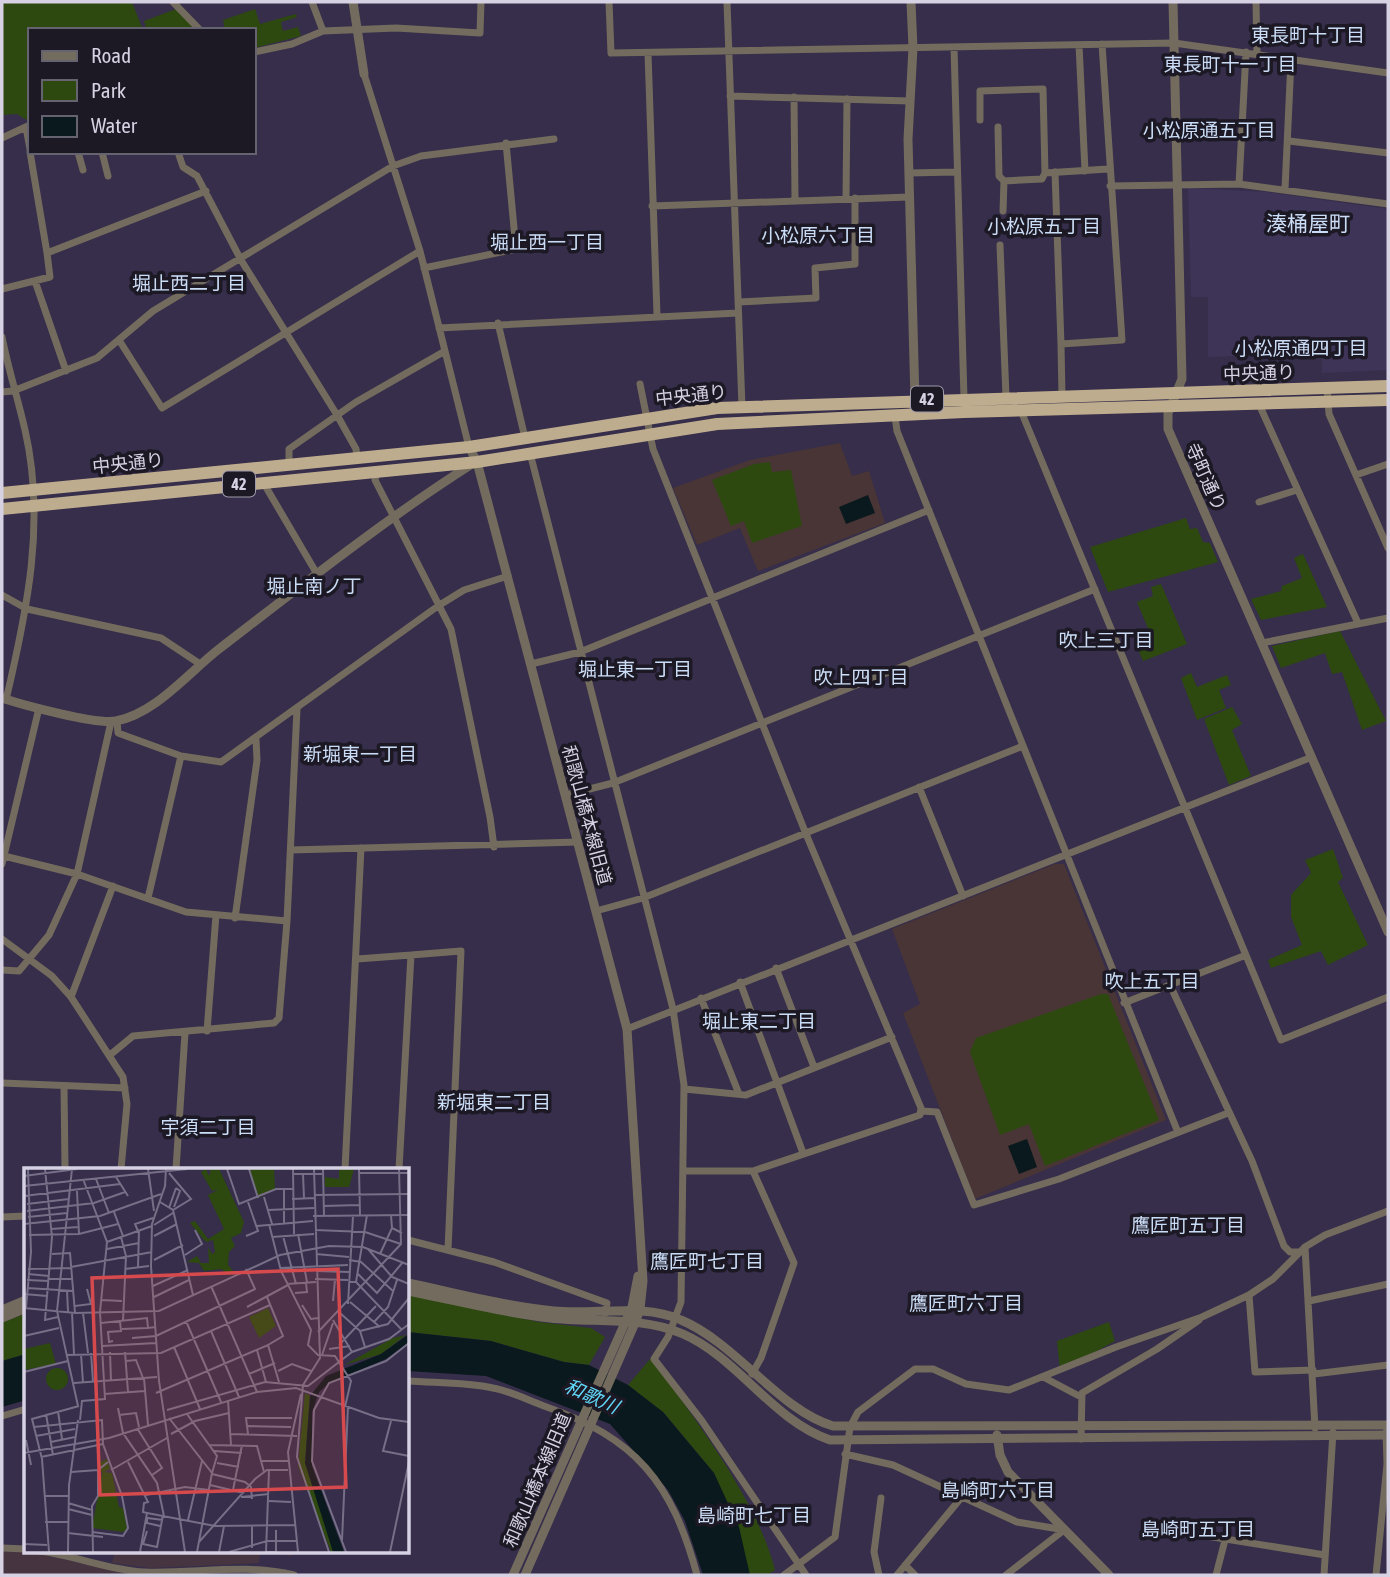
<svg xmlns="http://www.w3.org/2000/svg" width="1390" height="1577" viewBox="0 0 1390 1577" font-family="'Asap Condensed','Noto Sans JP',sans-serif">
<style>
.built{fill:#3e3457}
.industrial{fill:#463540}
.education{fill:#493536}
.green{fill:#2d4910}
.water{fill:#0a191d}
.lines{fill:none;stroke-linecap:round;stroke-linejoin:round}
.minor{stroke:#736b5d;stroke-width:7}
.tertiary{stroke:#736b5d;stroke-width:9}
.trunk{stroke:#beac8e;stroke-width:12}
.labels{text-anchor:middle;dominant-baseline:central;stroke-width:7;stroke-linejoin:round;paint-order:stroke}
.shield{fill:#1c1925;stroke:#9e9aaa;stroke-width:2}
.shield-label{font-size:16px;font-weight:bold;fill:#d6d1e3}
.street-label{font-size:18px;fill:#d6d1e3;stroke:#1c1925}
.neighbourhood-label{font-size:19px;fill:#cbddf6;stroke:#1c1925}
.water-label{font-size:19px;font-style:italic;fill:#61d7f7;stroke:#1c1925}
.quarter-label{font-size:21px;fill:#cbddf6;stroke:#1c1925}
.inset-road{fill:none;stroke:#766f87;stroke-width:2}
.view{fill:#d64a4d;fill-opacity:0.15;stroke:#d64a4d;stroke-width:3.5}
.inset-edge{fill:none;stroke:#d6d1e3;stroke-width:3.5}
</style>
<rect width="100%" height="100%" fill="#362e4a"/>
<path class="built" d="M1188 188 1267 192 1388 209V370L1322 373V353L1208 357V297H1191Z"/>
<path class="industrial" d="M115 1551H292L291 1556 260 1551 259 1563 151 1568 112 1563Z
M2 1552H30L136 1575H2Z"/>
<path class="education" d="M840 443 852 476 869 471 885 523 758 571 740 528 697 545 673 488 750 460Z
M1055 864H1064L1166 1120 975 1199 903 1013 920 1004 892 929Z"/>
<path class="green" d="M2 2H132L143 30H30V122L17 114 2 115Z
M176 9 197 30H147L144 21Z
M255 9 260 24 296 14 297 17 281 22 283 31 298 27 301 36 254 48V30H225L223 20Z
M770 462 772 472 791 470 802 526 752 543 744 521 731 526 712 480 754 464Z
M1186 518 1190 529 1197 528 1203 542 1210 543 1218 562 1108 592 1090 547Z
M1303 554 1327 607 1261 620 1251 599 1281 591 1282 586 1302 578 1294 558Z
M1161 584 1187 644 1143 661 1137 647 1152 638 1137 602 1153 596 1151 587Z
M1340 631 1386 721 1362 730 1342 672 1332 674 1325 653 1281 668 1272 646Z
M1191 673 1197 687 1227 675 1231 685 1219 690 1226 708 1197 720 1181 678Z
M1232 707 1242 724 1232 730 1251 776 1229 785 1204 719Z
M1333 849 1343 878 1338 882 1368 945 1328 965 1321 951 1271 968 1268 960 1302 945 1291 917V895L1311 873 1305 860Z
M1101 994H1108L1159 1120 1045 1166 1029 1124 1000 1135 970 1052 976 1038Z
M408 1295 539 1322 591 1328 605 1337 589 1365 564 1362 491 1341 408 1332Z
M26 1313V1354L2 1361V1323Z
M1109 1322 1115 1341 1060 1371 1057 1341Z
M651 1358C694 1418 757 1499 775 1570L767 1575H750L714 1473 664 1413 628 1385Z"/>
<path class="water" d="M868 495 875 513 846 524 839 507Z
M1027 1139 1037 1167 1019 1174 1008 1146Z
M408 1332 491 1341 564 1362 589 1365 628 1385 663 1412 714 1473 739 1527 750 1575H703L685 1521 668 1490 610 1424 486 1376 408 1371Z
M26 1354V1400L2 1407V1361Z"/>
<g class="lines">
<path class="minor" d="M173 2 200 30
M312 2 323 31
M609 2 611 53 1174 43 1388 73
M727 2 742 407
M1256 2 1257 54
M1079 45 1085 171
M954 47 964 398
M254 52 292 44 323 31 396 28 480 33 481 2
M648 53 657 315
M364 74 420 251 469 447
M730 96 910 101
M794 97 795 200
M980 120V91L1043 89 1045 173 1108 169
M26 127 30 149
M998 127 999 176 1004 181
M2 138 30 125
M1289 141 1388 153
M30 152 47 253
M78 152 83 170
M102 152 108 176
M178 152 183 167 197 176 241 260 337 415 356 449 357 457
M1055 172 1061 344
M909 173 956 172
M1239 184 1246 52
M1110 186 1239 184 1388 204
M1285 189 1291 61
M846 199 847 99
M652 206 909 197
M1003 211 1004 181 1042 179 1045 173
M1000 245 1006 397 1009 400
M424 268 516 249 506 143
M35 281 66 371
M2 289 50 277 47 253 206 191
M739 302 816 298 815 268 855 264V198
M498 323 525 438
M439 328 738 313
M2 337C8 368 18 399 25 430 46 521 27 611 6 700
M119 340 162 408 420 251
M640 384 653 449 806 834 921 1108 920 1115 753 1171H683
M1327 388 1329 414 1388 548
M2 392 13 391 97 358 153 311 393 166 421 156 554 139
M1062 396 1061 344 1122 340 1102 44
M1258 402 1358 623
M1021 411 1281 1040 1388 997
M895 416 897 431 1177 1130
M530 453 673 1009 684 1085 681 1302 668 1337 654 1359 702 1421 806 1575
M289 464V449L356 402 445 351
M377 471 375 480 451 629 490 817 494 847
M1356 475 1388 464
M263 482 317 574
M1259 502 1297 490
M2 595 27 609 161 638 200 664
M1262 643 1388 618
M531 664 580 652 929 510
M117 721 118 733 181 756 221 762 438 606 464 590 508 576
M919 787 963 896
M566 795 613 783 1095 589
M291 850 578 842
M4 856 77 874 186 912 287 921
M2 864 39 708
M148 898 181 756
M596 911 643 898 1023 746
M235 918 257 760 256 739
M2 939 52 976 71 997 123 1077 127 1104 121 1169
M411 955 461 951 448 1250
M357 959 411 955 399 1169
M776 968 814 1067
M2 970 19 971 49 935 77 874 111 722
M740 982 803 1153
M1170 985 1252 1161 1284 1246 1290 1252H1299
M71 997 113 886
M701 998 739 1094
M1124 1003 1246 955
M627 1029 1312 757
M207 1031 216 915
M110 1055 133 1036 274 1023 279 1018 287 921 297 709
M2 1083 125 1088
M64 1086 65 1169
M684 1089 746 1095 892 1037
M921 1111 937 1112 974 1205 1059 1179 1228 1113
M176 1169 185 1033
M345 1169 361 848
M2 1217 26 1216
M408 1240 494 1262 607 1303 605 1313
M1305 1247 1315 1428
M1249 1295 1255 1372 1313 1370
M1309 1301 1388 1284
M752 1374 761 1358 794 1263 753 1171
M1314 1374 1388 1365
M1045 1378 1081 1397
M408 1381C436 1383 466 1382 493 1388 510 1391 528 1400 544 1406 636 1438 672 1482 697 1575
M2 1416 26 1409
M1081 1439 1082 1393 1157 1349 1199 1320
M845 1454 893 1465 1017 1522 1065 1530
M1188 1533 1325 1555
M2 1548 26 1549
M39 1551C74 1555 108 1570 144 1572 195 1574 244 1563 294 1575
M905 1565 915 1575
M784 1575 835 1537 850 1427 858 1412 915 1369H933L966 1384 1009 1390 1116 1347 1202 1317 1249 1295 1273 1279 1305 1247 1325 1235 1388 1211
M879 1575 874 1552 881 1498
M897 1575 961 1498
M1006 1575 1064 1530
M1216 1575 1225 1540
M1324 1575 1333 1432
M1376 1575 1387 1464 1386 1432"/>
<path class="tertiary" d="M353 2 364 74
M1173 2 1182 379 1168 413V429L1388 932
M910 404 915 400 908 139 913 48 911 2
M469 447 477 462 627 1029 643 1281 640 1309 635 1323 525 1575
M2 698C23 705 97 725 116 721 155 714 188 673 219 649 302 585 384 520 472 464
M408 1283C456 1293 505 1306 554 1311 595 1315 643 1303 681 1320 736 1343 779 1410 833 1426L1388 1425
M408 1291C455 1300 502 1313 550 1318 593 1323 642 1316 683 1334 738 1358 772 1420 830 1440L1388 1435
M2 1310 26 1300
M2 1318 26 1308
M997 1435 1000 1455 1008 1472 1109 1575
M513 1575 632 1307 638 1276"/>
<path class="trunk" d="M2 493 469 447 717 408 1388 386
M2 509 477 462 717 424 964 412 1388 400"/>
</g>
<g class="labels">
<g class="shield">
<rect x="911" y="386.5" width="32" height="25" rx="5"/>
<rect x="223" y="471.5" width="32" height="25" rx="5"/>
</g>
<g class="shield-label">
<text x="927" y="399">42</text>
<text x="239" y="484">42</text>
</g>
<g class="street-label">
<text transform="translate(1259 373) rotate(-2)">中央通り</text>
<text transform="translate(691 395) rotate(-6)">中央通り</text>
<text transform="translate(128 463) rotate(-6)">中央通り</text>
<text transform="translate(1206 477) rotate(66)">寺町通り</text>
<text transform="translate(587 815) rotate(75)">和歌山橋本線旧道</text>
<text transform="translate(537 1480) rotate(-67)">和歌山橋本線旧道</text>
</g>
<g class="neighbourhood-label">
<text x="1308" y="35">東長町十丁目</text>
<text x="1230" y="64">東長町十一丁目</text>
<text x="1209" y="130">小松原通五丁目</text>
<text x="1044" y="226">小松原五丁目</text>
<text x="818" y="235">小松原六丁目</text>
<text x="547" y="242">堀止西一丁目</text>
<text x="189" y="283">堀止西二丁目</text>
<text x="1301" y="348">小松原通四丁目</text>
<text x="314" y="586">堀止南ノ丁</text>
<text x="1106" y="640">吹上三丁目</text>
<text x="635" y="669">堀止東一丁目</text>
<text x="861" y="677">吹上四丁目</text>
<text x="360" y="754">新堀東一丁目</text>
<text x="1152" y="981">吹上五丁目</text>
<text x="759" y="1021">堀止東二丁目</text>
<text x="494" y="1102">新堀東二丁目</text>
<text x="208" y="1127">宇須二丁目</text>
<text x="1188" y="1225">鷹匠町五丁目</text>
<text x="707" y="1261">鷹匠町七丁目</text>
<text x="966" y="1303">鷹匠町六丁目</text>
<text x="998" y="1490">島崎町六丁目</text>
<text x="754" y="1515">島崎町七丁目</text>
<text x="1198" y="1529">島崎町五丁目</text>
</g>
<g class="water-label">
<text transform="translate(592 1396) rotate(24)">和歌川</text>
</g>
<g class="quarter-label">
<text x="1308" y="223">湊桶屋町</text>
</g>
</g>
<g transform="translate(24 1168)">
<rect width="385" height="385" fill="#362e4a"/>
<path d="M182 1 185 8 187 1H195L220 54 217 65 207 70 211 78 205 84 204 97 211 105 206 107 197 101 180 103 175 95 163 94 173 88 177 95H185L184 79 188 86 191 84 189 72 182 74 166 55 171 53 184 71 200 61 184 27 194 22 188 23 177 4ZM226 1H250L251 21 234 30ZM315 1H330L325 19H301V9L315 11ZM244 140 252 158 235 170 225 149ZM382 167 357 186 320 197 369 170ZM26 175 32 196 0 202V181ZM22 211a11 11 0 1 1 22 0a11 11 0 1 1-22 0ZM281 225 286 228 281 295 311 384H307L274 298ZM83 291 86 301 80 304 88 305 95 339 99 340 103 361 99 364 68 360 78 305 74 295Z" fill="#2d4910"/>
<path d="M385 166V174L362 191 305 215 295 224 288 244V298L320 384H309L281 295 286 228 302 208 357 186Z" fill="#0a191d"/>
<path class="inset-road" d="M21 1 28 69 21 152 34 149M48 1 33 143 54 238M124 1 130 43M142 1 141 18 128 56 127 98 135 213 161 384M203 1 215 36 252 21H269M225 1 234 30M269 1 270 66M290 1 296 190 279 217 273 289 305 384M299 1 300 48M335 1 336 47M145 5 167 31 149 42M335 5H385M269 6H298M279 6 280 30M0 8 53 1M92 9 104 28M72 11 85 45M0 18 163 1M260 21V55M53 23 55 66M291 27 385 26M0 28 96 16M240 29 248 56M268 31 291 30M136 34 149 42 169 127M3 36 45 31M299 38 336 37M150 39 156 23 152 20M145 40 152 20M244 42 290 40M3 43 70 35 101 24M90 44 99 68M367 47 368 60 378 65M289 48 385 47M4 49 43 45M0 56 76 48 137 26M245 56 257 103 287 162 284 177 294 187 311 188 327 213 321 239M130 57 149 45M233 58 289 53M27 61 54 59M291 62 341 64 377 76M114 63 111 56 129 50M274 66 283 114M5 67 55 66 94 56M130 68 153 56M222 68 234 63 224 34M259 68 272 116M97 69 102 88 99 153M248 69 290 66M83 74 128 58M83 81 115 75M344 81 368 109 385 116M28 86 46 85 51 145M292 86 325 89M356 86 368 60M161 87 178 76 171 62M130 92 159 77M325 92 337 94 369 123M47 99 128 84M114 99 115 62M256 100 324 97M4 101 47 100M101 101 125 98M292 103 325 104M4 106 25 108M334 106 353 125 379 94M25 111H49M291 111 324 112M3 112 25 113M325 114H332L378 162M332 114 343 47M263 116 292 114M129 118 164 102M187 118 233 224M3 120 50 123M43 122 44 144M271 125 283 124 282 115M0 126 23 128M130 129 165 112M243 129 259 168 244 177M77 132 98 133M309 133 311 112M326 134 356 159M324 136 329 48M278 137 287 151 294 150M51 138 67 136 63 121M223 139 264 117M0 140 51 145 135 143 256 87 305 78 339 79 385 97M2 140 7 84 4 1M48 145 50 186M59 145 64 185M316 145 336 163 341 179M309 152 328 184M162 153 197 234M350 154 364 139 373 112M77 155 123 150 124 160 132 159M98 161 124 160M187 163 215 229M336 163 364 156 385 130M294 164 377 76 375 1M0 168 35 160M0 168 1 140M108 170 132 168 231 121 222 101M89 173 85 174 84 164 97 163 96 153M315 177 352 138M78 178 132 175M150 179 176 241M305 181 326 178M233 182 242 214M86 184 87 213M101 184 104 224M67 185 69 214M57 186 59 215M43 187 137 185 246 137M298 187 309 155M102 193 112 192 119 210M254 203 268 196 287 203M0 204 44 193M225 206 251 195M120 210 124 257M50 215 133 209M132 225 244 177 255 214M80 226 121 223M204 232 207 277M94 240 99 265 133 315 140 348M143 242 241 214 284 218 328 184 365 171 385 156M34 243 38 271M22 246 29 287M163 246 193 288 188 305M95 247 112 245 115 259M145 250 188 305 173 384M56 252 58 233 81 231 76 144 83 74 59 11M367 253 359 283 385 288M223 258 222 250H268M10 259 78 252 79 276 98 328 104 360 99 368 68 364M113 260 138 300 128 307M147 266 171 253 205 245M206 266 273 268M224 266 223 258 267 259M12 268 51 261M2 272 7 297M27 274 51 269M185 277 233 278 240 304M190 283 218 285M0 285 85 270 233 224 272 220 355 250 385 254M17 289 79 276M236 293H264M104 294 124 334 120 335 119 344 123 345 116 384M193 295 215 299M87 302 143 270M47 304 74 302 84 294M188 306 221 314 227 319 228 331M186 317 220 325M209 322 218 277M122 327 161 319 185 322M20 328H44M217 329 245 326M245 333 267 334M44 335 68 342M44 341 68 347M123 345 191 358 272 357M164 352 178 293M21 354H44M136 358 123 355V350L139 352M228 358V380M123 363 119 376 133 379 139 347M44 365 79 369M318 372 324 238M175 374 231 311 243 302H264M0 376 23 377M25 384 18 291 8 251 55 238M44 384 45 317 54 252M69 384 68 338 74 328V302M195 384 200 358M205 384 243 373H273M242 384 245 302M242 384H252V362M274 384 264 284 277 226M322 384 288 293 290 242 305 215 362 193 385 175M366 384 385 294"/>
<path class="view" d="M314 101 322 319 76 327 68 110Z"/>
<rect width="385" height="385" class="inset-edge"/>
</g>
<rect width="1390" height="1577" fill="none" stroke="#d6d1e3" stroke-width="7"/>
<rect x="28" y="28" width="228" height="126" fill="#1c1925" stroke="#666371" stroke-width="2"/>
<rect x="42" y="51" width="35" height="10" fill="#736b5d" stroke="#666371" stroke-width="2"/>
<text x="91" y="63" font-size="21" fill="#d6d1e3">Road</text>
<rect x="42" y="80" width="35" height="21" fill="#2d4910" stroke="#666371" stroke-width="2"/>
<text x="91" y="98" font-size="21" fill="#d6d1e3">Park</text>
<rect x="42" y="116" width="35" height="21" fill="#0a191d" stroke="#666371" stroke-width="2"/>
<text x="91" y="133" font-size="21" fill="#d6d1e3">Water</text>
</svg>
